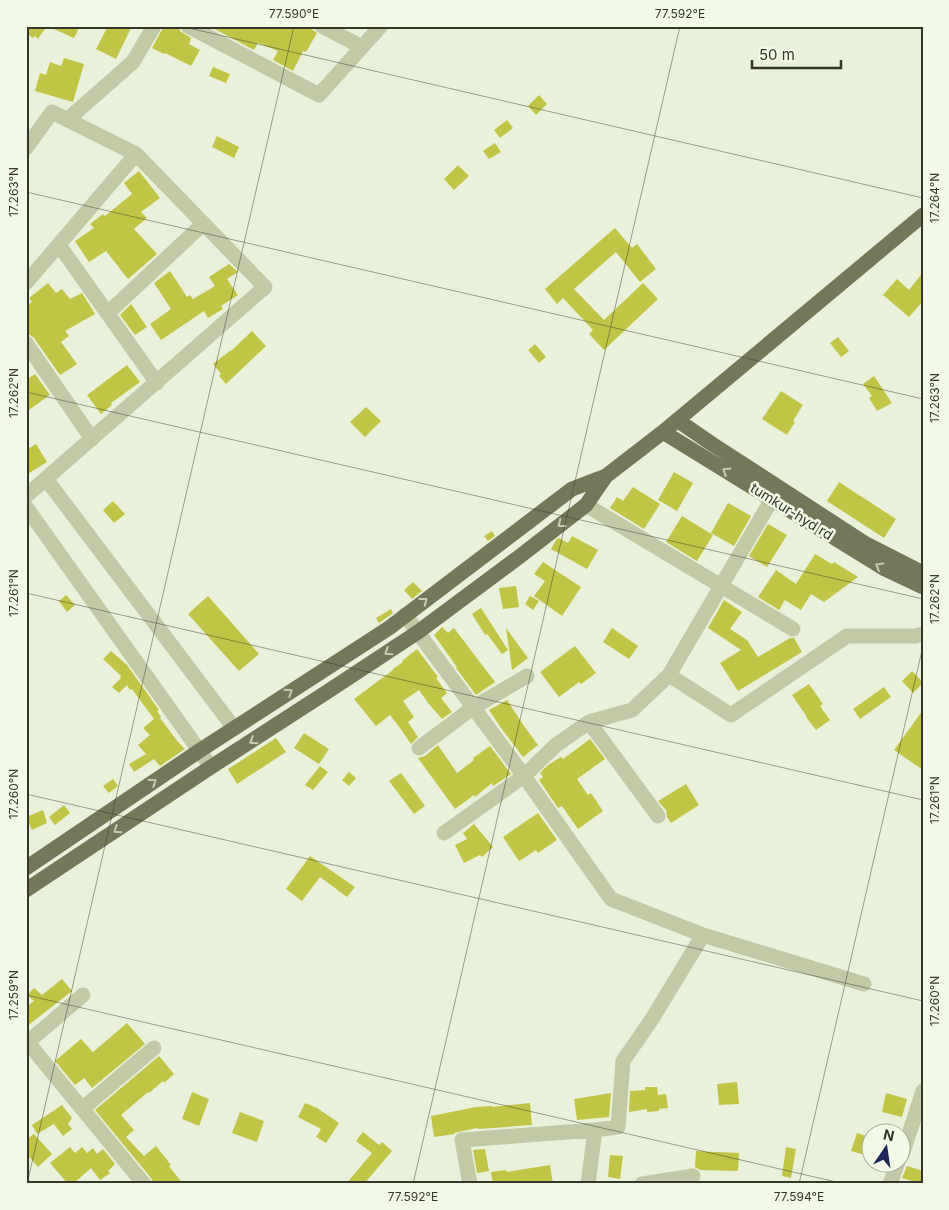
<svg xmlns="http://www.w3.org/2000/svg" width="949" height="1210" viewBox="0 0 949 1210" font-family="Inter,sans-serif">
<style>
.building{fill:#c1c545}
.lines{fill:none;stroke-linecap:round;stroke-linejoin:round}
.minor{stroke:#c1c9a7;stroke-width:15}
.major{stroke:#747859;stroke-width:15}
.oneway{stroke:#c7ccb5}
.ticks{fill:none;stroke:#343627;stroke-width:1;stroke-opacity:0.45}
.labels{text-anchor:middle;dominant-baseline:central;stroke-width:5;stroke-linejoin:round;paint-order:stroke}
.street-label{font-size:14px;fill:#343627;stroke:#f3f9e7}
.neatline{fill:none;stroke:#343627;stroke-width:2}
.ticks-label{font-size:12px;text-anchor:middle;fill:#343627}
</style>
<rect width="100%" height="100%" fill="#eaf1db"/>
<path class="building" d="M26 26H80L74 38 47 26 38 39 35 36 33 38 26 33Z
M108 26H132L116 59 96 49Z
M164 26H179L180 31 191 38 189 44 200 50 191 66 165 53 164 54 152 48Z
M209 26H307L317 33 306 52 303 51 293 71 273 60 278 51 258 43 254 50Z
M64 58 84 64 73 102 35 91 40 73 46 75 50 62 61 66Z
M213 67 230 74 226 83 209 76Z
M539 95 547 104 536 115 528 106Z
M507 120 513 128 500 138 494 130Z
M217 136 239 147 234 158 212 147Z
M495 143 501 152 489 159 483 151Z
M458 165 469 176 454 190 444 179Z
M139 171 160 198 141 212 147 218 134 229 157 254 128 279 106 251 89 262 75 241 94 228 90 224 103 214 105 216 132 194 124 183Z
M615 228 632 248 637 244 656 269 640 282 616 252 574 289 604 320 643 283 658 299 604 350 589 334 593 330 563 298 557 304 545 289Z
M229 264 238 272 227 279 238 295 221 306 223 309 208 318 204 311 161 340 150 324 171 309 154 283 170 271 187 297 190 295 193 299 215 286 209 277Z
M923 272V301L909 317 883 295 897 279 909 290Z
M48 283 56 293 62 289 70 299 82 293 95 314 65 331 69 336 61 342 77 364 60 375 34 338 30 335 26 334V306L32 302 29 298Z
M131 304 147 327 135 335 120 315Z
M252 331 266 346 226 384 219 376 221 374 213 364 231 350V351Z
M838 337 849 351 841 357 830 343Z
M535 344 546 357 539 363 528 350Z
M127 365 140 382 111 403 112 405 101 414 87 395Z
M35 374 50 395 26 412V380Z
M874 376 892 403 877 411 869 398 872 396 863 384Z
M781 391 803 405 793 421 795 422 787 435 762 419Z
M366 407 381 421 365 437 350 422Z
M36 444 47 462 26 475V450Z
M674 472 693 483 677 511 658 500Z
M839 482 896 519 884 538 827 501Z
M633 487 660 504 644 529 610 508 617 497 623 501Z
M113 501 125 514 114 523 103 510Z
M728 503 751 516 734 546 711 533Z
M682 516 713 535 697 561 666 542Z
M768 524 787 535 767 567 749 556Z
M492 531 495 536 488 541 484 536Z
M572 536 598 550 587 569 551 549 556 540 559 538 568 543Z
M815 554 832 564 834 562 858 577 824 602 811 594 801 610 785 600 779 610 758 597 776 570 796 584Z
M543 562 581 587 562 616 534 596 545 581 534 574Z
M413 582 422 591 412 599 404 590Z
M516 586 519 607 503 609 499 588Z
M66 595 75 605 67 612 59 601Z
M208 596 259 654 239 671 188 614Z
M530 596 539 601 533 610 525 604Z
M724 600 742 612 730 629 747 640 758 657 790 638H794L802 652 738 691 720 663 741 650 708 628Z
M481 608 508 650 502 654 487 634 485 635 472 614Z
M391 609 393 613 379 623 376 618Z
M442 627 448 633 454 628 495 682 476 695 456 668 457 667 434 635Z
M506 628 528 658 512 670Z
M612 628 638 646 629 659 603 642Z
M575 646 596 673 581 684 579 682 559 697 540 672Z
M417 649 438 677 436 678 447 693 441 698 452 712 442 719 428 703 419 690 403 701 414 717 408 722 418 737 411 744 400 728 390 715 376 726 354 699 393 670V669L403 662 402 661Z
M111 651 127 665 159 710 157 711 161 717 160 718 178 742 185 749 160 766 154 759 134 772 129 764 146 754 138 745 150 735 143 728 154 719 132 689 130 690 127 685 119 693 112 687 121 678 120 677 121 676 103 659Z
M912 671 923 682V683L913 693 902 681Z
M809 684 823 704 820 706 830 720 816 730 806 717H807L792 695Z
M884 687 891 697 860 719 853 709Z
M507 700 524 726 538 745 523 757 501 728 489 710Z
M923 710V770L894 750Z
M304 733 329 749 319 764 294 748Z
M276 738 286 752 237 784 228 769Z
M590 739 605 759 577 779 588 795 591 793 603 811 578 829 562 806 558 808 539 780 543 777 540 773 548 765 561 757 563 759Z
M438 745 457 773 474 760 473 758 490 746 511 774 493 786 492 783 475 797 474 795 455 809 418 758 425 756Z
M320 766 328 772 313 790 305 785Z
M349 772 356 778 349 786 342 780Z
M401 773 425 806 414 814 389 781Z
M113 779 118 786 109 793 103 786Z
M686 784 699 805 671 823 667 817 666 810 658 801Z
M64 805 70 813 55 825 49 817Z
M43 810 47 823 32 830 26 817Z
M538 813 557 840 538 853 536 850 519 861 503 837Z
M474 824 493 847 482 857 480 855 464 863 455 845 467 839 463 833Z
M310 856 355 887 347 897 320 877 302 901 286 889Z
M62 979 72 991 26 1027V1007L34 1001 27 995 34 988 42 995Z
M127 1023 145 1044 92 1088 84 1078 75 1085 55 1061 81 1039 93 1052Z
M159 1056 174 1074 164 1083 163 1081 149 1093 148 1092 121 1115 134 1130 126 1137 144 1156 156 1146 171 1165 169 1166 183 1184H154L151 1178 95 1110Z
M737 1082 739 1104 719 1105 717 1084Z
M645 1087H657L658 1095 666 1094 668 1108 659 1109V1111L647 1112V1109L629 1112 630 1091 645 1090Z
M192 1092 209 1099 199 1126 182 1119Z
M611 1093 609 1117 577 1120 574 1099Z
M886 1093 907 1099 902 1117 882 1112Z
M305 1103 317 1108 339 1123 326 1143 316 1137 321 1129 298 1117Z
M530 1103 532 1125 478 1129 477 1128 454 1133 455 1134 434 1137 431 1116 476 1107 492 1106V1107Z
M62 1105 72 1118 68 1124 72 1129 63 1136 54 1124 37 1134 32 1125Z
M240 1112 264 1121 257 1142 232 1133Z
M363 1132 379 1145 382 1142 392 1151 364 1184H346L372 1153 356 1141Z
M857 1133 872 1138V1157L851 1151Z
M34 1134 52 1154 38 1167 26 1153V1140Z
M70 1147 75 1153 82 1147 87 1153 93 1148 97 1154 103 1149 115 1164 108 1171 110 1173 100 1180 91 1168 73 1184H68L50 1163Z
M786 1147 796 1149 791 1178 782 1176Z
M485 1149 489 1171 477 1173 473 1150Z
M696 1151 739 1153 738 1171 700 1170 695 1167Z
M610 1155 623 1156 620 1179 608 1177Z
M550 1165 553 1184H493L491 1172 506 1170 507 1172Z
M907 1166 923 1171V1184L902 1178Z"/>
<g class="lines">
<path class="minor" d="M188 26 319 95 362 47 322 26
M362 47 381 26
M67 120 133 62 154 26
M26 148 52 112 136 154
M59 245 157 383
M26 283 136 154 265 287 26 496
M108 313 203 224
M26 343 92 439
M46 479 234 728
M586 505 793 629
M26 507 211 767
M405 615 524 776 611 899 703 935 864 984
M669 675 772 499
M589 722 632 710 669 675 731 715 847 636H915L923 634
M419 748 474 707 527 676
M444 833 524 776 556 745 589 722 658 816
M26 1039 38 1055 144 1184
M28 1042 83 995
M82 1109 154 1048
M902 1155 923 1091
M470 1184 462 1140 595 1130
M588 1184 595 1130 618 1127 623 1061 652 1019 703 935
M642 1184 693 1176
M890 1184 898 1162"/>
<path class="major" d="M677 420 712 444 866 544 923 573
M663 432 885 569 923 587
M26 868 199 751 389 628 572 489 606 476 663 432 923 215
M26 890 211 767 330 690 418 632 519 557 586 505 606 476"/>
</g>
<defs><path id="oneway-chevron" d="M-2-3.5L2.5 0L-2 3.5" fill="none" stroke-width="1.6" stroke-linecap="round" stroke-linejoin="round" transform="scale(1.25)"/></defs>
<g class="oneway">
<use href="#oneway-chevron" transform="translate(726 471) rotate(-148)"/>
<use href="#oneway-chevron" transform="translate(561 524) rotate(142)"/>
<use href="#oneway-chevron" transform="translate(879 566) rotate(-149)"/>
<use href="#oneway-chevron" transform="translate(424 601) rotate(-37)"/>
<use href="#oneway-chevron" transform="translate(388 652) rotate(146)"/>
<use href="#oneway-chevron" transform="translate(289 692) rotate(-33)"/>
<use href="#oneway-chevron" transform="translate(253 741) rotate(147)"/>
<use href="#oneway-chevron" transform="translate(153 782) rotate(-34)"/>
<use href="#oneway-chevron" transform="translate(117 830) rotate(146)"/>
</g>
<path class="ticks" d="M180 26 923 198M26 192 923 399M26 392 923 599M26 593 923 800M26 794 923 1001M26 995 845 1184M27 1184 294 26M413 1184 680 26M799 1184 923 646"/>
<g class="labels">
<g class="street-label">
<text transform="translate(792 511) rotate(32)">tumkur-hyd rd</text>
</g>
</g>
<rect width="949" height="1210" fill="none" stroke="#f3f9e7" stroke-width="55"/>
<g transform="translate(886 1148) rotate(13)"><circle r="24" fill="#f3f9e7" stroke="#a7ab9a"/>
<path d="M0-4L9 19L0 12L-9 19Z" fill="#1d2657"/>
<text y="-8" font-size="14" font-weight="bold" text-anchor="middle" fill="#343627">N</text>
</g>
<path d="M752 60v8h89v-8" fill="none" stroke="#343627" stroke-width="2.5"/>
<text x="759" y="60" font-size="15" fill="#343627" stroke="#f3f9e7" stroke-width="4" paint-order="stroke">50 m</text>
<rect x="28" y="28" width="894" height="1154" class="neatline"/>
<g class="ticks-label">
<text x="294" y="18">77.590°E</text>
<text x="680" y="18">77.592°E</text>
<text transform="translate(14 192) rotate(-90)" y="4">17.263°N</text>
<text transform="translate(935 198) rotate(-90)" y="4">17.264°N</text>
<text transform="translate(14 393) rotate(-90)" y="4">17.262°N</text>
<text transform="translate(935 398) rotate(-90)" y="4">17.263°N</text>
<text transform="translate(14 593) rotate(-90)" y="4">17.261°N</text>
<text transform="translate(935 599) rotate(-90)" y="4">17.262°N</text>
<text transform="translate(14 794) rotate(-90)" y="4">17.260°N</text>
<text transform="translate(935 800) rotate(-90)" y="4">17.261°N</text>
<text transform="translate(14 995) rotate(-90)" y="4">17.259°N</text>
<text transform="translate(935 1001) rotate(-90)" y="4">17.260°N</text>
<text x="413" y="1201">77.592°E</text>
<text x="799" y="1201">77.594°E</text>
</g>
</svg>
